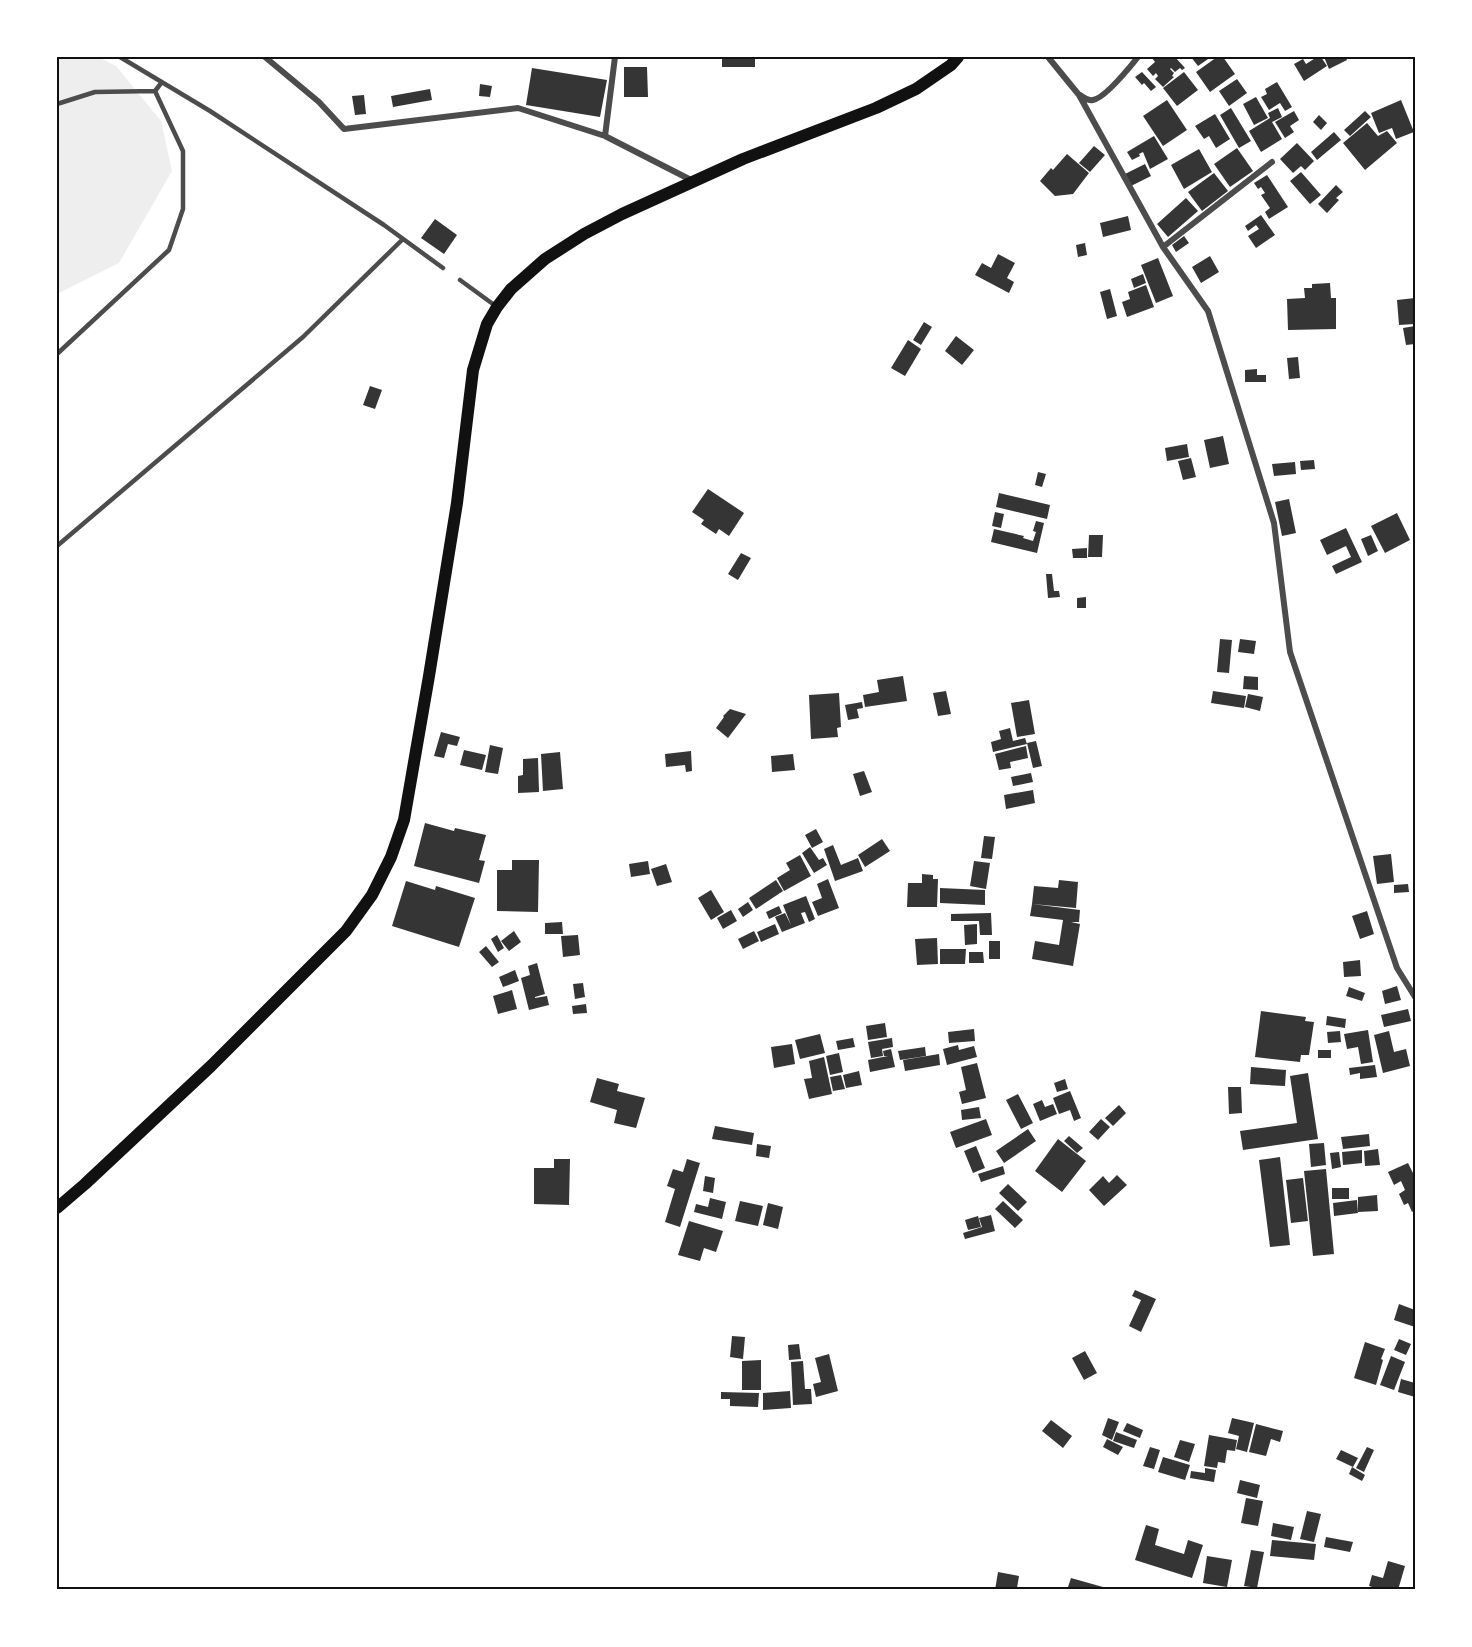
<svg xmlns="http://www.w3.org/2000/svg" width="1472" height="1647" viewBox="0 0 1472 1647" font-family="'Noto Sans',sans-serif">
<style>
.green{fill:#eee}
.building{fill:#353535}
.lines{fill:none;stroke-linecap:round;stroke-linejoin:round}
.service{stroke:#4c4c4c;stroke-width:4.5}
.minor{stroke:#4c4c4c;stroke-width:6}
.secondary{stroke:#111;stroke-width:12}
.neatline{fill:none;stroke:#111;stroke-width:2}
</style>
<rect width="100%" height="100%" fill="#fff"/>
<path class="green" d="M57 57H98L116 66 161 121 172 171 119 263 57 294Z"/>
<path class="building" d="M722 57H755V67H722Z
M1154 57H1175L1185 68 1182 70 1180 68 1175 72 1171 68 1170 69 1174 73 1172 76 1174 77 1163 87 1155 79 1158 76 1156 73 1153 76 1147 69 1155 62 1152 58Z
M1191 57H1211L1198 66Z
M1217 57H1223L1235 74 1210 92 1196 72Z
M1317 57H1321L1327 66 1304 81 1294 64 1303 59 1306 64Z
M1324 57H1346L1347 60 1329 69Z
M624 67H647L648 97H624Z
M532 68 607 80 600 117 526 105Z
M1142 72 1156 87 1151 91 1144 83 1142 85 1135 77Z
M1184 72 1198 90 1177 106 1163 88Z
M1237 79 1247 93 1229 106 1219 91Z
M1277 82 1292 107 1285 111 1280 103 1269 110 1261 97 1267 94 1265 89Z
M480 84 492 86 490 97 479 96Z
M430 89 432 100 393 107 391 96Z
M364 95 366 114 355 115 352 96Z
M1256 97 1268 118 1254 125 1243 104Z
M1167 100 1187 130 1163 146 1143 116Z
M1401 100 1414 132 1396 139 1392 128 1379 133 1371 113Z
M1231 108 1251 141 1239 148 1220 115Z
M1278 108 1282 117 1272 122 1282 139 1261 152 1249 131 1270 118 1268 113Z
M1294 111 1299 120 1290 126 1294 132 1285 138 1275 122Z
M1365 111 1371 117 1350 136 1344 130Z
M1215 114 1230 139 1216 148 1209 136 1204 139 1195 126Z
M1319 115 1327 123 1321 130 1313 122Z
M1367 123 1378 136 1387 131 1397 143 1365 170 1343 143Z
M1334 132 1341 140 1317 160 1311 152Z
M1154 136 1168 159 1150 169 1143 152 1139 154 1140 156 1132 160 1127 152Z
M1297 143 1314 161 1305 170 1301 166 1293 173 1280 159Z
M1094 146 1105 155 1090 172 1079 163Z
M1237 148 1253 171 1230 187 1214 164Z
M1199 149 1212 172 1184 189 1171 165Z
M1067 154 1089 173 1073 194 1055 196 1040 181 1051 168 1053 170Z
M1145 164 1151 176 1131 186 1125 174Z
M1301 172 1321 195 1310 204 1290 181Z
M1214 173 1228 191 1202 211 1188 192Z
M1267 175 1288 207 1269 219 1265 212 1270 208 1261 195 1265 193 1261 187 1258 189 1254 183Z
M1336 185 1343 192 1336 198 1339 200 1327 213 1318 204Z
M1186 198 1198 211 1168 237 1157 224Z
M1261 215 1275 235 1256 248 1248 236 1259 229 1256 225 1248 231 1245 226Z
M1128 216 1131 230 1103 237 1100 223Z
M435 219 457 235 444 254 421 238Z
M1184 236 1189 243 1176 252 1172 245Z
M1085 243 1087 255 1078 257 1076 245Z
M998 254 1015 263 1007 278 1014 282 1009 293 975 275 982 263 991 268Z
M1210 256 1219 272 1201 283 1192 267Z
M1158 258 1173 296 1156 303 1141 265Z
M1143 274 1146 283 1134 288 1131 279Z
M1330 283 1331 298H1336V329L1288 330 1287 299 1305 298 1304 288H1312V284Z
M1146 285 1154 307 1127 317 1122 302 1130 299 1128 292Z
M1110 289 1117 316 1107 319 1100 292Z
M1415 298V324L1399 325 1397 300Z
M924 322 932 327 921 345 913 340Z
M1415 326V344L1406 345 1403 328Z
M956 336 974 350 962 365 945 351Z
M908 340 921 349 905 376 891 368Z
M1298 357 1300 378 1289 379 1287 358Z
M1257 369V375H1266V382H1245V370Z
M370 386 382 390 375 409 363 405Z
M1223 436 1229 464 1210 468 1204 440Z
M1187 444 1189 457 1167 461 1165 448Z
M1191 458 1196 477 1183 480 1178 461Z
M1314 460 1315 469 1301 470 1300 461Z
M1295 462 1296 474 1274 476 1272 464Z
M1038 472 1046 474 1042 487 1035 485Z
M708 489 744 513 729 536 719 529 716 534 701 524 704 520 692 512Z
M999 493 1050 505 1047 519 996 507Z
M1289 499 1296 533 1282 536 1275 502Z
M995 512 1004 514 1001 528 992 526Z
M1397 513 1410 540 1385 553 1371 526Z
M1036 521 1044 523 1037 553 991 542 994 529 1024 536 1023 538 1033 541 1036 532 1033 531Z
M1346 528 1362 562 1336 574 1332 566 1351 557 1346 546 1327 555 1320 540Z
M1089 535H1103L1102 557H1088Z
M1371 535 1378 551 1368 556 1361 539Z
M1087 548V558H1073L1072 549Z
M741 553 751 558 738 580 728 574Z
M1046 574H1052L1054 591H1059L1060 597 1048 598Z
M1086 597V608H1077V598Z
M1220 639 1232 640 1229 673 1217 672Z
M1240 639 1256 641 1254 654 1238 652Z
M903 676 907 701 865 707 863 695 879 692 877 680Z
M1244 676 1258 677V690L1243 689Z
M946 691 951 714 938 716 933 693Z
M1213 691 1246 696 1244 708 1211 703Z
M839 693 841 727 837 728 838 737 811 739 809 695Z
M1248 694 1263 697 1260 711 1245 707Z
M1029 700 1035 734 1017 737 1011 703Z
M862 702 863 708 857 709 859 718 848 720 845 705Z
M730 709 746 714 728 738 716 728 724 717 723 716Z
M1010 728 1013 741 1025 738 1027 744 993 752 991 742 1001 739 999 731Z
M441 732 460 737 457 746 448 744 444 758 434 756Z
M1036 741 1042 766 1033 768 1027 743Z
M490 745 503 748 498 774 485 772Z
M1026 746 1028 758 1010 762 1011 768 999 770 995 754Z
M464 750 486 755 482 770 460 765Z
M691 751 692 771 686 772 685 765 666 767 665 754Z
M560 752 563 789 543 791 541 754Z
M793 754 795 770 772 772 771 756Z
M538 758 539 792 518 793V776L523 775V759Z
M864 771 872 792 860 796 853 774Z
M1031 773 1033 782 1013 786 1011 777Z
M1033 790 1035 803 1006 809 1004 795Z
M425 823 454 831 455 828 486 835 479 860 485 861 479 883 414 866Z
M816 829 823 842 812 848 805 835Z
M984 836 995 837 992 859 981 858Z
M882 839 890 851 865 867 858 855Z
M833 845 841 865 858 858 863 871 835 881 824 849Z
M810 847 819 860 823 858 827 865 814 873 802 853Z
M1391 854 1394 882 1377 884 1373 856Z
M800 855 811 876 784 891 777 878 790 870 786 863Z
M512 860H539L538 912 497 911V870H512Z
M648 861 650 874 631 877 629 864Z
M974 861 990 863 986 889 970 886Z
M666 864 672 882 657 886 651 869Z
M922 874 933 875V879H938L937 907H907L908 883H922Z
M828 879 839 908 818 916 812 902 822 898 817 884Z
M776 880 783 891 756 909 749 898Z
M1059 880 1078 882 1076 908 1032 904 1034 886 1058 888Z
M406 881 435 890 436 886 475 898 459 947 392 926Z
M1408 884 1409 892 1394 893V885Z
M940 888 985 890V905L940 903Z
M711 890 724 912 711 920 698 898Z
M806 896 815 919 809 922 805 912 801 913 805 923 782 932 775 917 785 913 791 925 783 905Z
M748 902 753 910 743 917 738 909Z
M1032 904 1080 910 1079 922H1071L1080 924 1073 966 1032 959 1035 941 1059 945 1063 920 1030 916Z
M779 906 782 913 769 919 766 912Z
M731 910 737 921 723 929 717 918Z
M1367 911 1374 934 1360 939 1352 916Z
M991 913 992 935H980L979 921H951V914Z
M562 922 563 934H545V923Z
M775 924 779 934 761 942 757 932Z
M977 924V944L965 945 964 925Z
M514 931 521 942 509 951 501 941Z
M754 931 759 941 743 949 738 939Z
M497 935 504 948 498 952 491 939Z
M578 935 580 955 563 957 561 936Z
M937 938 938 964 917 965 915 939Z
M989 941H1000V959H989Z
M486 946 499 962 492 967 479 952Z
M940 949H966L965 964H940Z
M969 952H983L984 963H969Z
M1360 960 1361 976 1344 977 1343 962Z
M537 963 545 994 535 997V998L547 996 549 1005 529 1010 521 978 530 975 528 966Z
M515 970 519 981 503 987 499 977Z
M583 983 585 997 575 999 573 984Z
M1397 986 1401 1000 1385 1004 1382 991Z
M1349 987 1365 993 1362 1001 1346 996Z
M512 990 517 1009 498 1014 493 996Z
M586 1004 587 1013 573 1014 572 1006Z
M1408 1009 1411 1021 1384 1027 1381 1015Z
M1261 1011 1306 1017 1305 1021 1314 1022 1309 1055H1301L1300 1062 1255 1057Z
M1327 1016 1346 1019 1345 1028 1326 1025Z
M885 1023 887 1037 868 1040 866 1026Z
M974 1029 975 1041 949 1043 948 1032Z
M1368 1030 1373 1062 1361 1064 1358 1047 1347 1049 1344 1034Z
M1340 1031 1341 1042 1328 1043 1327 1032Z
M1389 1031 1394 1052 1406 1049 1410 1066 1383 1073 1374 1035Z
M820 1034 825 1053 800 1059 795 1040Z
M853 1038 855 1047 838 1050 836 1041Z
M892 1038 893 1047 882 1049 883 1056 871 1058 868 1042Z
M792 1044 795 1064 774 1068 771 1047Z
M958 1045 959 1050 974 1046 977 1057 947 1065 943 1049Z
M925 1047 926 1056 900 1060 898 1051Z
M891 1049 895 1067 870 1072 868 1060 888 1056H884L883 1051Z
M1318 1050H1331V1058H1318Z
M839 1053 843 1072 830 1075 826 1056Z
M939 1054 940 1065 905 1071 903 1060Z
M824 1057 832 1094 809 1099 804 1079 812 1078 809 1061Z
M977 1063 986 1098 962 1104 959 1092 966 1090 961 1067Z
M1375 1065 1377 1077 1360 1079V1073L1350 1075 1349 1068Z
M1251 1067 1286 1070 1285 1086 1250 1084Z
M859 1071 862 1085 846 1088 843 1075Z
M1308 1073 1318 1139 1243 1150 1240 1131 1297 1123 1290 1076Z
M841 1075 845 1089 833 1091 830 1077Z
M597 1078 619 1084 617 1091 645 1098 636 1128 614 1123 617 1110 590 1102Z
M1065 1079 1068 1089 1057 1092 1054 1083Z
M1228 1087H1241L1242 1113 1229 1114Z
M1070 1091 1081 1118 1074 1121 1070 1110 1059 1114 1053 1098Z
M1018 1094 1033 1123 1021 1129 1006 1100Z
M1042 1100 1045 1107 1053 1104 1057 1114 1040 1121 1033 1104Z
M1119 1105 1126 1113 1113 1126 1105 1118Z
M979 1107 981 1118 962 1120 961 1110Z
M986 1119 992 1135 956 1148 950 1132Z
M1101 1119 1110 1127 1098 1140 1089 1132Z
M715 1126 754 1133 752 1145 712 1139Z
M1028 1129 1036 1141 1004 1163 996 1151Z
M1369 1134 1370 1146 1343 1149 1341 1137Z
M1069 1136 1083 1148 1077 1153 1064 1141Z
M1058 1139 1086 1161 1062 1192 1035 1171Z
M1324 1143 1326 1165 1311 1167 1309 1144Z
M757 1144 771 1146 769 1158 756 1156Z
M976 1146 985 1168 973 1173 964 1151Z
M1378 1149 1380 1165 1365 1166 1364 1151Z
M1362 1150V1163L1343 1165 1342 1152Z
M1339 1152 1341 1167 1332 1169 1330 1153Z
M1280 1157 1290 1245 1270 1247 1259 1160Z
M554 1159H570L569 1205 534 1204V1168H554Z
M687 1159 700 1163 680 1227 665 1222 675 1189 667 1186 673 1169 683 1172Z
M1408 1163 1415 1177V1210L1412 1212 1408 1203 1404 1205 1399 1194 1405 1190 1401 1181 1394 1185 1388 1172Z
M1003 1166 1005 1174 981 1182 978 1174Z
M1326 1169 1334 1254 1313 1256 1304 1171Z
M1117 1175 1127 1185 1104 1206 1089 1190 1103 1176 1109 1183Z
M705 1176 715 1178 713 1193 703 1191Z
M1303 1178 1308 1221 1291 1223 1286 1180Z
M1008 1184 1027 1202 1018 1211 999 1193Z
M1332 1188H1349V1199H1332Z
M1377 1195 1378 1211 1358 1212V1197Z
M710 1198 726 1202 722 1219 694 1212 696 1204 708 1207Z
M1357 1200 1358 1213 1334 1216 1333 1203Z
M740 1201 763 1206 758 1226 735 1221Z
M1003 1201 1023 1220 1015 1228 995 1209Z
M768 1203 783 1207 778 1229 763 1225Z
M991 1215 995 1231 965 1239 963 1233 982 1227 979 1218Z
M978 1216 981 1227 968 1230 965 1220Z
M689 1221 723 1231 716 1252 704 1248 700 1261 678 1255Z
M1135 1290 1156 1299 1141 1332 1129 1326 1141 1300 1132 1296Z
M1399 1304 1415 1310V1327L1394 1320Z
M732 1336 745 1337 743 1359 730 1357Z
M1399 1339 1411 1344 1406 1355 1394 1350Z
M1365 1342 1385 1349 1381 1359 1383 1360 1376 1385 1354 1378Z
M799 1344 801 1359 789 1360 788 1345Z
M1085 1351 1097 1373 1084 1380 1072 1358Z
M829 1354 838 1391 816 1397 813 1384 821 1382 815 1358Z
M1391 1356 1405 1362 1394 1390 1380 1385Z
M761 1360V1390H742V1361Z
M803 1361 805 1389H811L812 1404 793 1405 791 1362Z
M1401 1379 1415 1383V1397L1398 1392Z
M790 1391 791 1408 763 1410V1393Z
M721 1392 759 1393 758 1407 730 1406V1399H721Z
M1108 1418 1119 1422 1112 1440 1102 1435Z
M1232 1418 1254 1423 1247 1452 1236 1449 1239 1436 1228 1433Z
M1051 1420 1072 1436 1063 1448 1042 1431Z
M1127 1423 1143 1430 1140 1438 1123 1431Z
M1256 1424 1283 1431 1280 1442 1271 1439 1266 1456 1249 1452Z
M1116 1432 1137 1440 1134 1448 1113 1441Z
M1209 1435 1237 1440 1235 1451 1227 1450 1225 1463 1218 1462 1217 1468 1204 1466Z
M1107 1439 1123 1447 1118 1455 1103 1447Z
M1180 1440 1195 1444 1189 1462 1174 1457Z
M1150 1447 1160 1450 1154 1469 1143 1466Z
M1367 1447 1374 1450 1364 1472 1356 1468Z
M1341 1450 1358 1458 1353 1467 1336 1459Z
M1163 1457 1190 1465 1185 1480 1158 1472Z
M1352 1467 1365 1475 1362 1481 1349 1474Z
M1205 1468 1216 1470 1214 1482 1190 1478 1191 1471 1205 1473Z
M1240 1480 1260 1485 1257 1498 1237 1493Z
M1246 1498 1263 1501 1258 1526 1241 1523Z
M1307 1511 1321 1514 1314 1542 1300 1539Z
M1273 1523 1294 1527 1291 1540 1271 1536Z
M1146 1525 1159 1529 1155 1545 1184 1554 1188 1540 1203 1545 1192 1578 1135 1560Z
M1326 1537 1353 1542 1350 1552 1324 1547Z
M1272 1540 1316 1544 1314 1560 1270 1556Z
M1251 1550 1264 1552 1257 1588 1244 1586Z
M1207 1556 1232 1560 1227 1587 1203 1583Z
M1388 1561 1405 1566 1398 1590H1382L1369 1586 1372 1575 1383 1578Z
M998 1572 1019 1576 1017 1588 1009 1587V1590H995Z
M1071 1578 1110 1589V1590H1067Z"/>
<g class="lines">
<path class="service" d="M120 57 210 111 384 225 443 268
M57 104 95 92 155 91 162 82
M460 280 497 307
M57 354 169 250 183 209V151L155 91
M57 546 303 337 403 239"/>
<path class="minor" d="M265 57 319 102 344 129 518 108 605 136 693 181
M1048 57 1079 95 1163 247 1208 311 1274 523 1290 652 1397 968 1415 997
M1080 95C1084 98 1088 101 1093 100 1105 98 1130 67 1138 57
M605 136 615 57
M1163 247 1272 162"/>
<path class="secondary" d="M57 1208 85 1184 211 1066 346 931 372 895 391 857 404 820 429 676 457 503 473 370 487 324 497 307 511 289 545 259 584 234 622 214 743 159 876 108 916 89 951 65 958 57"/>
</g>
<rect width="1472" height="1647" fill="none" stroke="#ffffff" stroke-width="117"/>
<rect x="58" y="58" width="1356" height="1530" class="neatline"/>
</svg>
